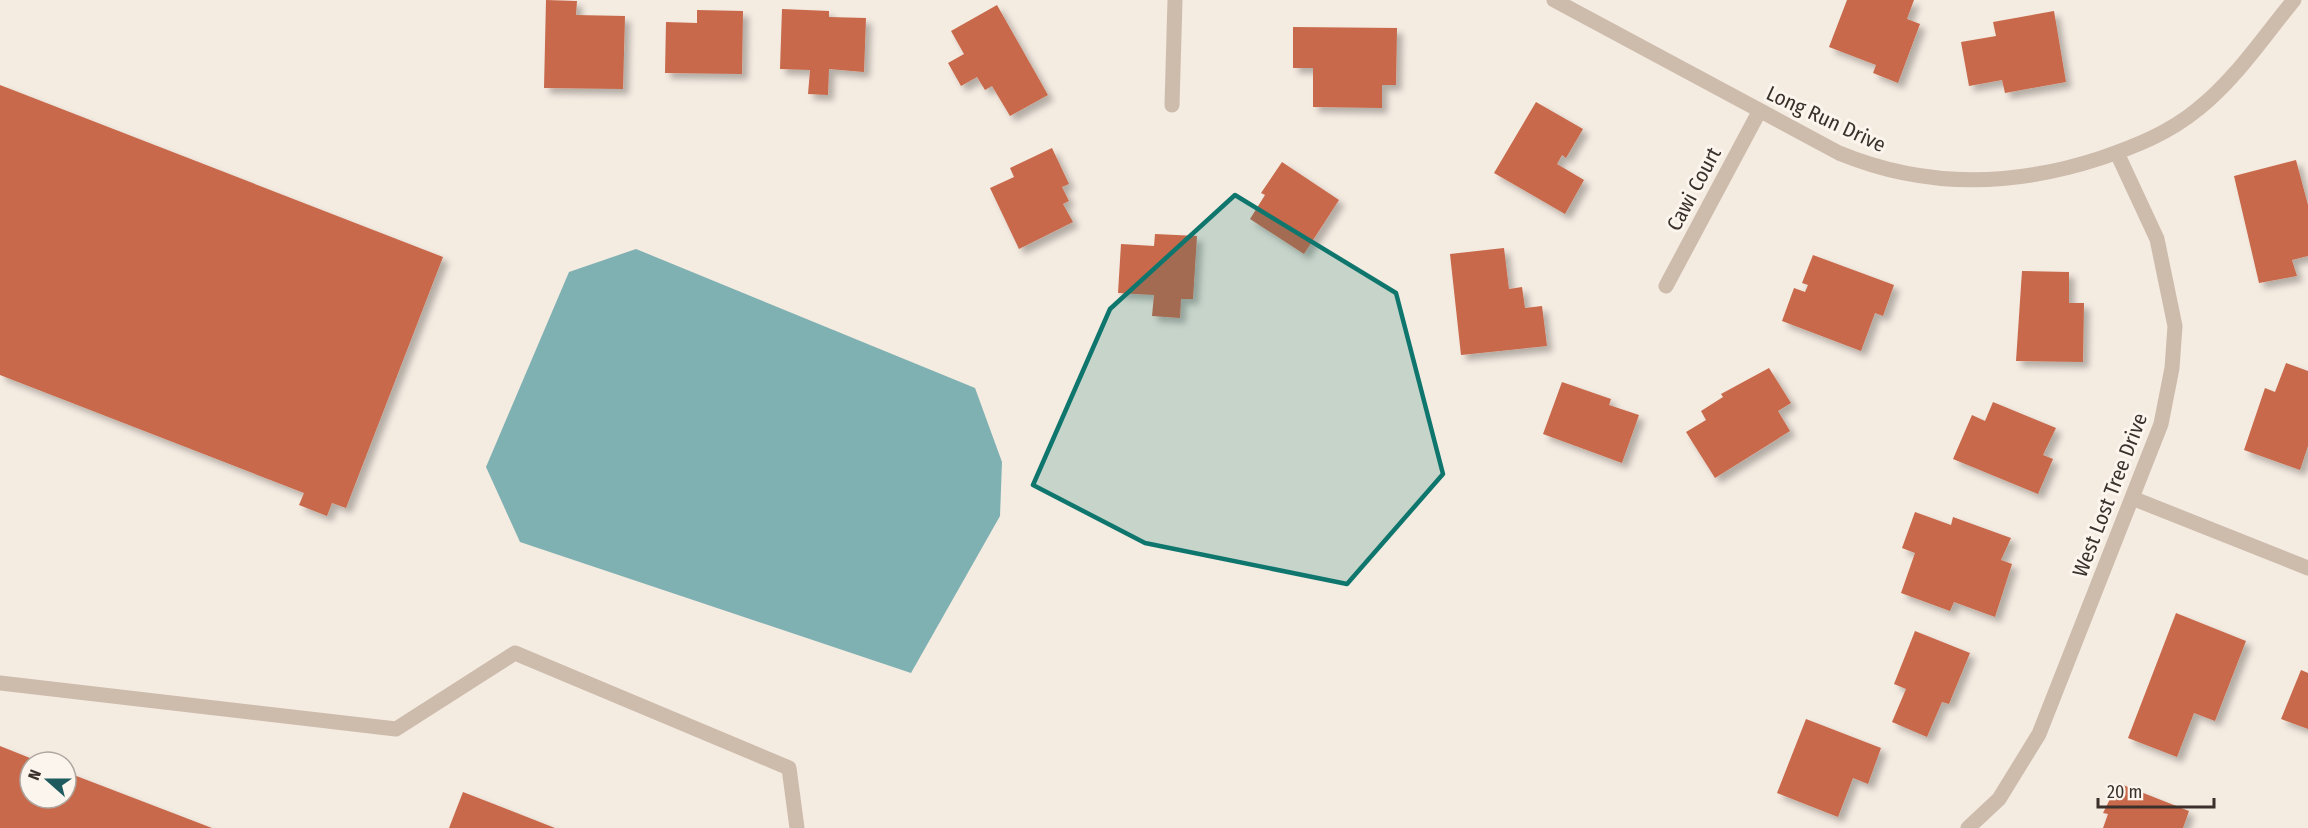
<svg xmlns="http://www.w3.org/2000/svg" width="2308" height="828" viewBox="0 0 2308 828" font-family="'Fira Sans Condensed',sans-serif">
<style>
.water{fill:#7fb0b2}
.building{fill:#c8694b;filter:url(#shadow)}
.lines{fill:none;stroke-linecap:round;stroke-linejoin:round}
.lane{stroke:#cdbbac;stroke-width:15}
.street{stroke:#cdbbac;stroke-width:15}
.marked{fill:#0f766e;fill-opacity:0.2;stroke:#0f766e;stroke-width:4.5;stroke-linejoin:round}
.labels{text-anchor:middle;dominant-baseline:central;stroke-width:6;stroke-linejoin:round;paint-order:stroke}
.street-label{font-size:21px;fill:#3b302b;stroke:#fbf5ee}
</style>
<defs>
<filter id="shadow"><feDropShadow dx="5.5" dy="5.5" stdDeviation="3" flood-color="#0004"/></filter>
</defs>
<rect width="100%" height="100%" fill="#f4ebe1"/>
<path class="water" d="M636 249 975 388 1002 462 1000 516 911 673 520 542 486 467 569 272Z"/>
<path class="building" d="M546 0 577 1 576 15 625 16 623 89 544 88Z
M1847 0H1914L1907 19 1920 24 1898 83 1873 73 1876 65 1829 47Z
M997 5 1048 95 1010 116 992 86 985 90 977 77 961 86 948 63 964 54 951 31Z
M782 9 829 11V17L866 18 864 72 829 69 828 95 808 94 810 70 780 69Z
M697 10 743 11 742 74 665 73 666 22 697 23Z
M2054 11 2066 82 2005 93 2002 80 1969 86 1961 42 1996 36 1993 22Z
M1293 27 1397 28 1396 85H1382V108L1313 107V68H1293Z
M0 85 443 257 346 508 332 503 327 516 299 505 304 493 0 375Z
M1536 102 1583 129 1566 158 1562 155 1557 164 1584 180 1565 214 1494 173Z
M1052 148 1069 184 1062 187 1069 201 1063 204 1073 222 1019 249 990 188 1014 177 1010 168Z
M2296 160 2308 205V256L2292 260 2297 276 2259 283 2234 176Z
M1282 162 1339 200 1304 254 1250 219 1265 195 1261 193Z
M1155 234 1197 236 1193 299H1181L1180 318 1152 316 1154 295 1118 293 1121 244 1154 246Z
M1504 248 1509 289 1522 287 1525 308 1542 306 1547 346 1461 355 1450 254Z
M1813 255 1894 285 1883 316 1875 313 1861 351 1782 321 1794 288 1805 292 1808 285 1802 283Z
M2022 271 2069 272V303H2084L2083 362 2016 361Z
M2286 363 2308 371V446L2300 470 2244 450 2265 388 2275 392Z
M1769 368 1791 403 1778 411 1790 431 1715 478 1686 432 1706 420 1701 411 1723 397 1721 394Z
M1562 382 1611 399 1609 405 1639 415 1622 463 1543 434Z
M1993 402 2056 428 2043 455 2053 459 2038 494 1953 459 1972 415 1985 421Z
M1915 512 1951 525 1953 517 2011 538 2001 560 2012 564 1995 617 1954 602 1950 611 1901 593 1915 553 1902 548Z
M2176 613 2246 641 2215 721 2194 713 2177 757 2128 738Z
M1915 631 1970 653 1949 704 1942 702 1927 737 1892 722 1906 689 1894 684Z
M2301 670 2308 673V729L2281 719Z
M1806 719 1881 748 1868 784 1853 778 1838 817 1777 793Z
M0 746 40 762H30V798H66V772L212 828H0Z
M2118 783 2189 811 2183 828H2103L2108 814 2103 813Z
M463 792 555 828H449Z"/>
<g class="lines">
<path class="lane" d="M0 683 396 729 515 653 789 768 797 828"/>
<path class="street" d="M1554 0 1839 153C1926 189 2013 187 2101 158 2136 146 2169 133 2198 109 2235 80 2264 36 2294 0
M1172 105 1175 0
M1666 286 1759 112
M2132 498 2308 568
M1968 828 1999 799 2039 734 2161 424 2172 368 2175 326 2157 239 2117 153"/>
</g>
<path class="marked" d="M1235 195 1396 293 1443 474 1347 584 1145 543 1033 485 1110 309Z"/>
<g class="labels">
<g class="street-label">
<text transform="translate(1826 119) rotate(25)">Long Run Drive</text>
<text transform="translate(1694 189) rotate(-62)">Cawi Court</text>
<text transform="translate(2110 495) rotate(-69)">West Lost Tree Drive</text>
</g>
</g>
<g transform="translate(48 780) rotate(291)"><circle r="28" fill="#fbf5ee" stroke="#aea6a0" stroke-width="1.5"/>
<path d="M0-4.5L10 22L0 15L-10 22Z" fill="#1f5a5e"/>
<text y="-9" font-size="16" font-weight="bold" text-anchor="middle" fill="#3b302b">N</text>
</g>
<path d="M2098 798v9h116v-9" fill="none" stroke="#3b302b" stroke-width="3"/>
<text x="2107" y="798" font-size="18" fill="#3b302b" stroke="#fbf5ee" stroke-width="4.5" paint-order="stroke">20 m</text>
</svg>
